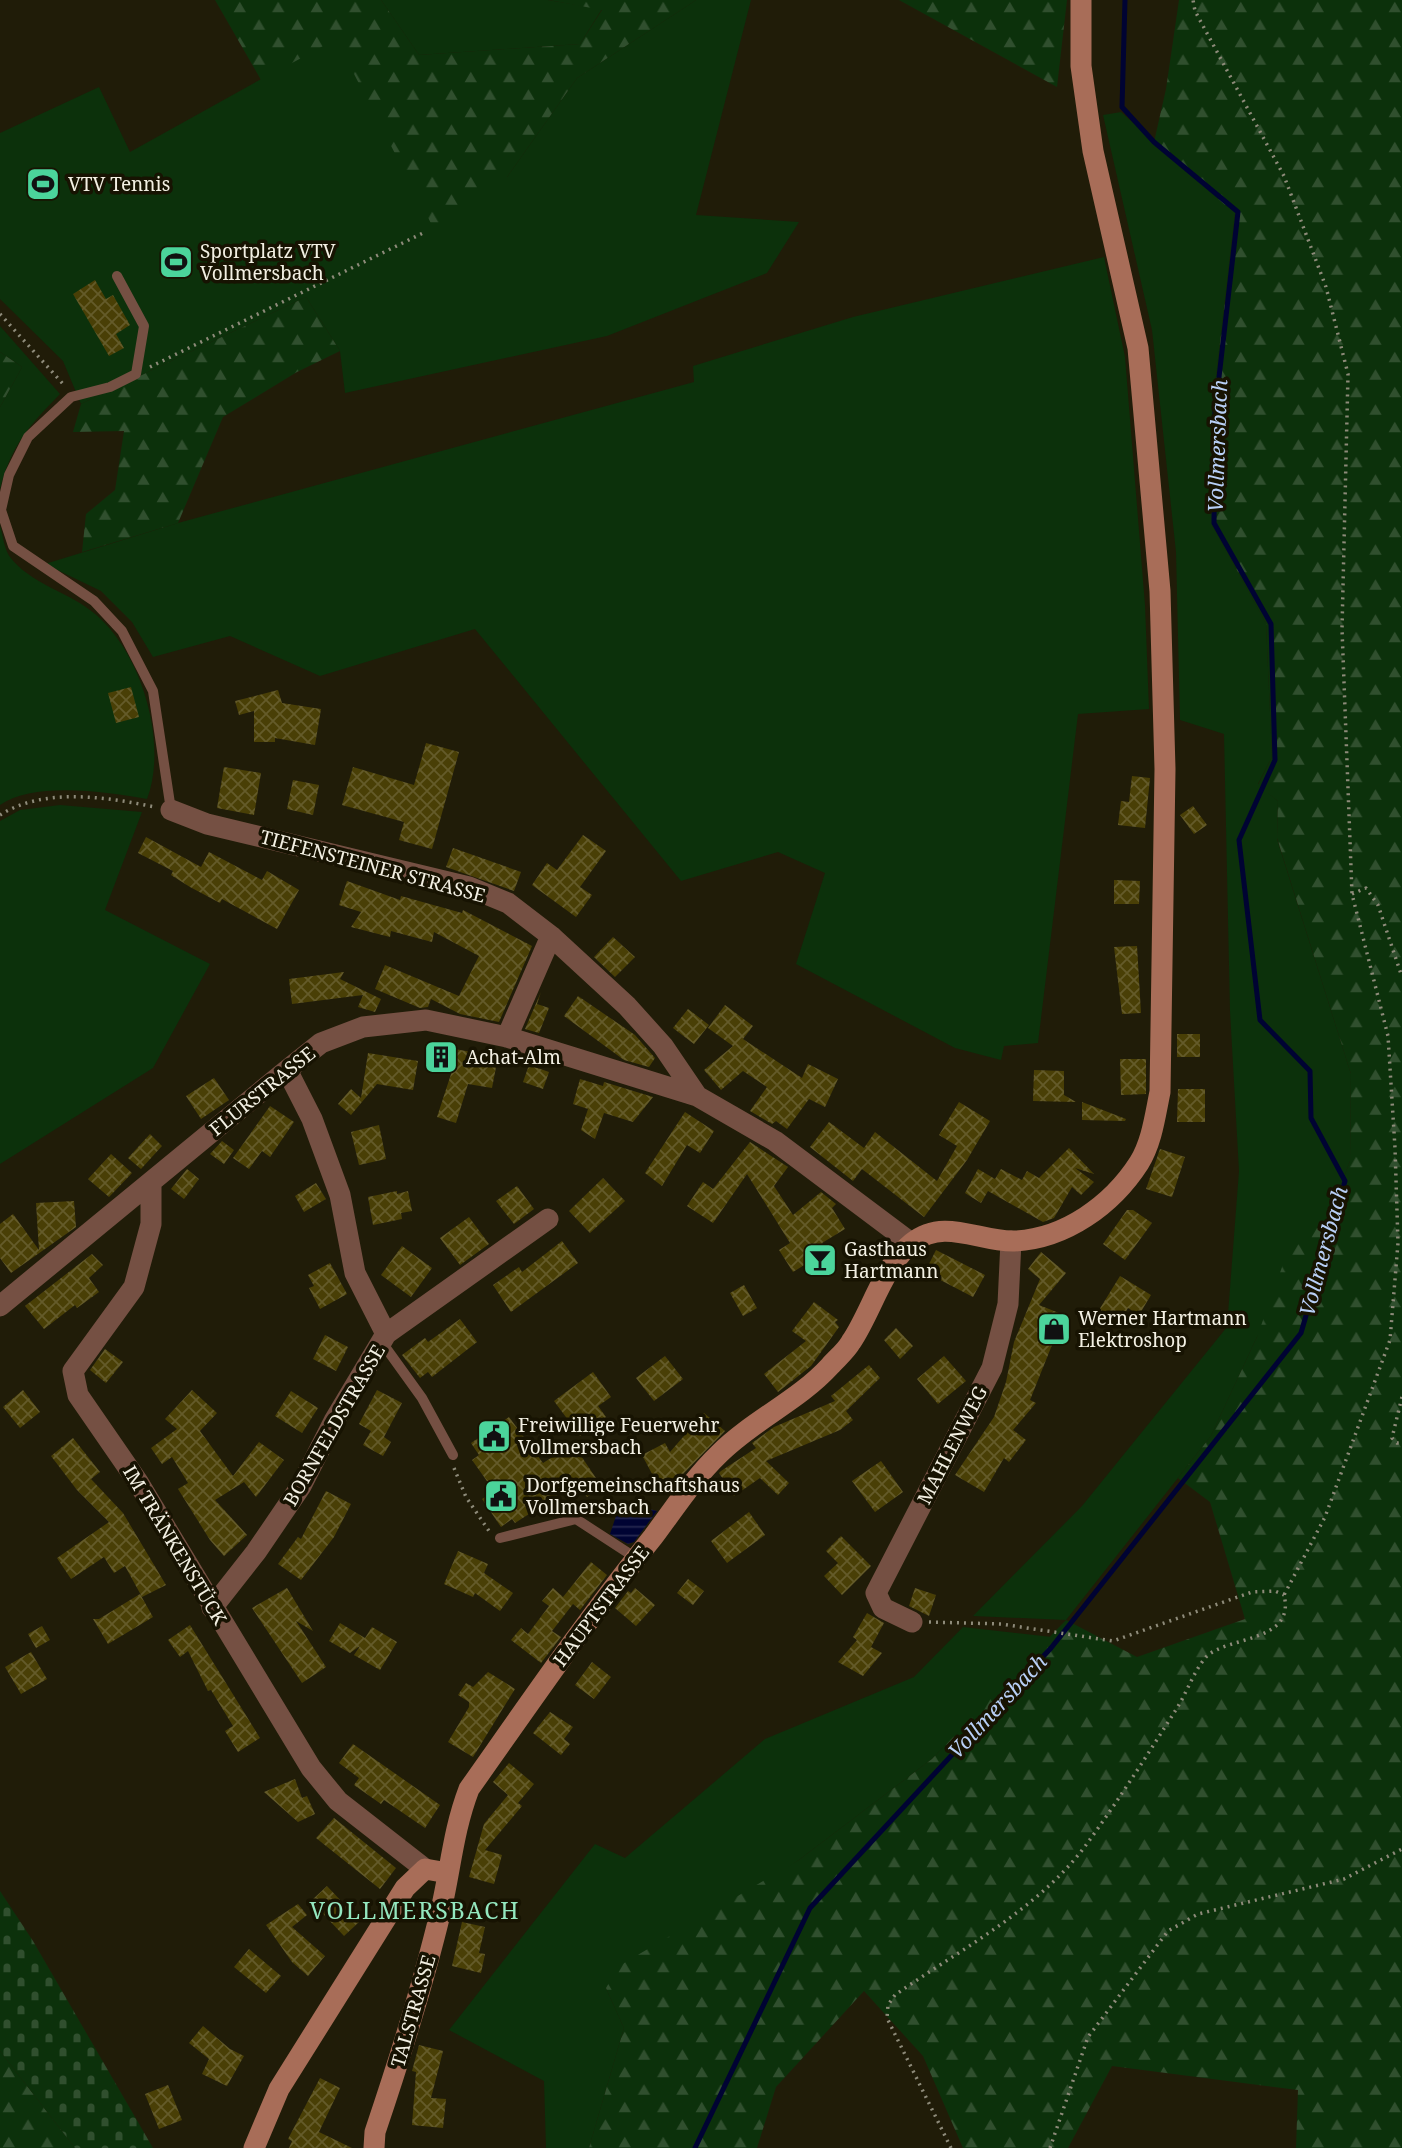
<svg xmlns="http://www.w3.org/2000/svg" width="1402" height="2148" viewBox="0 0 1402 2148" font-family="'Noto Serif',serif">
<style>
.grass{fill:#0c310b}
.forest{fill:url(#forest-firs)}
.cemetery{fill:url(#cemetery-stones)}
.water{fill:url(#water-rules)}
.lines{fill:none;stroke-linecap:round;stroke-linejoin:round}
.stream{stroke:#000333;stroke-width:5}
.building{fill:url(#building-cross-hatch)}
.path{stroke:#8e8b7a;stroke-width:3.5;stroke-dasharray:2 5;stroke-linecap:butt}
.lane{stroke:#755043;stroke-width:10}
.street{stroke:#755043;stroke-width:21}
.secondary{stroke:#a86d58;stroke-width:21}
.labels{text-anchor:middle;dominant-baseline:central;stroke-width:7;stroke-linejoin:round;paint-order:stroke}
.poi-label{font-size:19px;fill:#f3f0e3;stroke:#171302;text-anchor:start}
.street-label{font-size:19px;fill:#f3f0e3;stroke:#171302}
.water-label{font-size:21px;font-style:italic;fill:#b8cff6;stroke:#171302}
.quarter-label{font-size:23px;letter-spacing:2px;fill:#94e7bf;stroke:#171302}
</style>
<defs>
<pattern id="forest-firs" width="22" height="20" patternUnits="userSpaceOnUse" patternTransform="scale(1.75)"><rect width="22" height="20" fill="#0c310b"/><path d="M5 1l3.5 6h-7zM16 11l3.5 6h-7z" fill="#304f2e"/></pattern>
<pattern id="cemetery-stones" width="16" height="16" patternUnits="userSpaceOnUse" patternTransform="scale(1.75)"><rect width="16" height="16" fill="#0c310b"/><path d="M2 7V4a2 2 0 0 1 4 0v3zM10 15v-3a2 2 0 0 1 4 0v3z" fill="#304f2e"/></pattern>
<pattern id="water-rules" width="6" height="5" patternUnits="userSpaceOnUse" patternTransform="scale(1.75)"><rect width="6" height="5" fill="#000333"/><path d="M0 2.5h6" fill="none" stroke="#262850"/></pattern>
<pattern id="building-cross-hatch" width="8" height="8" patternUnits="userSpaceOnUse" patternTransform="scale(1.75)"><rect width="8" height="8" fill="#493f06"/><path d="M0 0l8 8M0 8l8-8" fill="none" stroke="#645b2a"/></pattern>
</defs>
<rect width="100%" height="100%" fill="#201c08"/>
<path class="grass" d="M381 0H548L602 9 580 44 419 55Z
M696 0H751L696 215 799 222 767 273 607 336 345 393 340 351 306 297 81 404 63 361 0 299V133L99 87 130 152 335 38 507 177 577 78Z
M1121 112 1235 213 1212 411 1211 523 1266 623 1272 757 1258 784 1278 801 1277 839 1351 1074 1350 1161 1326 1228 1257 1337 1211 1436 1066 1620 973 1616 1082 1506 1227 1327 1239 1171 1230 1011 1224 734 1180 720 1176 552 1152 330 1103 115Z
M1104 257 1125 357 1145 605 1149 709 1078 714 1038 1043 1004 1046 1001 1060 955 1048 796 964 825 873 778 852 681 881 475 629 320 676 230 636 153 657 132 622 101 591 45 564 178 523 694 382 693 366 853 317Z
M0 326 60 394C30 425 11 445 0 489V407L22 367 0 352Z
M0 526C3 535 4 549 10 557 30 583 65 591 90 610 140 646 169 742 147 799 107 792 34 781 0 805Z
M60 805 142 812 105 910 210 964 153 1068 0 1164V821L20 810Z
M963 1627 1052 1637 932 1759 799 1860 606 1988 624 2028 589 2148H546L544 2081 449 2030 595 1844 625 1858 765 1739 914 1677Z"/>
<path class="forest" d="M215 0H381L419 55 580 44 602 10 549 0H696L577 78 507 177 437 235 336 39 261 80Z
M899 0H1067L1057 87Z
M1179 0H1402V2148H1296L1298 2090 1112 2066 1068 2148H963L923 2056 864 1991 776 2087 757 2148H589L624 2028 606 1988 619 1966 799 1860 932 1759 1066 1620 1137 1657 1245 1619 1210 1502 1178 1478 1211 1436 1257 1337 1296 1228H1326L1350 1161 1351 1074 1277 838 1278 801 1258 785 1272 757 1266 623 1211 523 1212 411 1235 214 1154 142 1166 89Z
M306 297 340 351 297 372 223 417 178 523 82 552 86 514 115 490 124 431 73 432 81 404Z
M0 352 22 367 0 407Z
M0 2051 75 2148H0Z"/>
<path class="cemetery" d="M0 1891 33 1941 153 2148H75L0 2051Z"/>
<path class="water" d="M630 1504 657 1511 634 1542 628 1544 610 1534 617 1513Z"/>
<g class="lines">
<path class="stream" d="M695 2148 810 1908 1051 1648 1301 1333 1345 1181 1311 1118 1310 1071 1260 1020 1239 840 1275 760 1271 624 1214 523 1215 412 1238 212 1154 142 1122 107 1125 0"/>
</g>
<path class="building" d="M95 280 106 299 113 295 130 325 116 334 124 348 109 356 73 294Z
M131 687 139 717 116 723 108 693Z
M278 690 282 703 321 709 315 745 275 738V742H254V711L239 715 235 701Z
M426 743 459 752 432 849 399 840 404 822 342 805 353 767 414 785Z
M224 767 261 773 254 815 217 808Z
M1132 776 1150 778 1145 828 1118 825 1121 801 1129 802Z
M293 780 319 785 313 815 287 809Z
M1193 806 1207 825 1194 834 1180 815Z
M583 835 606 851 580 887 592 895 576 917 532 885 547 863 557 870Z
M146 837 201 867 209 852 262 880 267 871 299 890 277 929 222 899 220 903 190 887 171 875 173 871 138 853Z
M453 848 521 872 514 891 446 867Z
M1114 880 1140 881 1139 904H1114Z
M347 881 400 900 401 896 462 913 463 910 532 946 499 1022 460 1014 431 999 428 1007 420 1008 375 989 385 965 459 996 479 956 434 932 432 942 391 931 390 937 351 927 361 912 339 905Z
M613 937 635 957 615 977 594 957Z
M1137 946 1141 1013 1122 1014 1114 947Z
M344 972 340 979 381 999 375 1012 358 1007 363 995 292 1004 289 979Z
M541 992 537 1004 549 1008 539 1033 525 1029Z
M578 996 635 1035 655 1058 649 1067 624 1060 564 1016Z
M725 1005 753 1026 743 1039 802 1078 808 1064 838 1079 825 1107 809 1099 787 1129 776 1121 772 1124 750 1111 767 1087 743 1071 721 1090 704 1070 733 1046 708 1028Z
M688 1009 709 1025 694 1044 673 1028Z
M1177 1034H1200V1057H1177Z
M430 1042 456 1045 455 1049 498 1057 492 1088 468 1084 456 1123 437 1117 452 1071 427 1068Z
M368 1053 418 1061 413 1090 377 1084 351 1115 338 1104 351 1089 361 1098Z
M1120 1059H1146V1094L1121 1095Z
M529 1065 549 1072 543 1089 523 1082Z
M1034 1070 1064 1071V1095L1076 1102 1033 1101Z
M214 1078 229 1100 201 1119 186 1096Z
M580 1079 603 1086 604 1082 653 1097 633 1122 604 1113 595 1139 581 1130 588 1109 573 1104Z
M1178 1089H1205V1122H1177Z
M959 1102 990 1121 967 1160 924 1217 862 1169 853 1181 810 1147 829 1122 864 1148 875 1132 937 1181 957 1146 939 1135Z
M1082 1102 1126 1119 1125 1121 1082 1120Z
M270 1106 294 1122 270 1157 262 1151 249 1169 233 1158Z
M685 1112 714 1131 700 1153 687 1145 662 1186 645 1173Z
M379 1125 386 1159 359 1165 351 1132Z
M150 1134 162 1146 141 1169 128 1158Z
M222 1141 234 1150 224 1164 210 1154Z
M750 1142 788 1167 774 1186 793 1215 821 1192 836 1204 832 1208 845 1229 822 1243 827 1251 793 1272 779 1250 790 1243 747 1174 713 1223 687 1206 703 1182 713 1189Z
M1069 1148 1094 1174 1075 1168 1094 1182 1081 1195 1072 1187 1054 1218 1043 1222 988 1191 981 1203 965 1193 978 1169 995 1179 992 1184 1001 1169 1022 1180 1027 1171 1039 1178Z
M1160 1149 1185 1157 1172 1197 1146 1189Z
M111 1154 132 1173 109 1197 88 1179Z
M187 1169 199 1179 184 1199 171 1189Z
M603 1178 625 1201 590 1233 569 1211Z
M316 1183 326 1199 304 1212 295 1196Z
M517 1186 534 1209 514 1224 496 1201Z
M397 1191V1194L408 1191 412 1211 401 1213 402 1219 373 1225 368 1197Z
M74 1201 76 1227 11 1273 0 1258V1224L13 1214 39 1250 36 1203Z
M1127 1210H1133L1152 1223 1125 1260 1103 1244Z
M469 1217 489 1244 460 1265 440 1238Z
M562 1241 578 1263 511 1312 493 1285 519 1267 522 1272Z
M402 1246 432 1268 411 1297 381 1275Z
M936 1250 985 1275 973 1297 925 1272Z
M1041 1252 1066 1273 1039 1305 1064 1315 1030 1400 1036 1403 1013 1430 1026 1440 1009 1462 1004 1458 984 1492 955 1475 994 1417 1006 1382 1014 1342 1040 1279 1028 1269Z
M92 1254 103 1265 89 1278 99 1292 77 1308 75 1305 44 1329 25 1306Z
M330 1263 347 1294 320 1309 309 1288 314 1286 308 1275Z
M1120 1276 1151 1295 1139 1315 1128 1308 1119 1323 1099 1310Z
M744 1285 757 1308 743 1316 730 1293Z
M814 1302 838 1320 835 1322 839 1327 811 1366 778 1392 764 1374 806 1341 792 1331Z
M460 1319 477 1342 432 1377 428 1372 420 1378 402 1355 425 1338 428 1342Z
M896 1328 913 1346 900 1359 884 1340Z
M325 1335 348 1347 336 1371 313 1359Z
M105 1349 123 1362 106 1383 90 1370Z
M665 1356 683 1379 654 1401 636 1378Z
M944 1356 966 1381 938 1404 917 1379Z
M869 1365 880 1378 846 1411 853 1420 840 1430 766 1461 789 1483 778 1495 760 1478 734 1496 719 1473 721 1471 756 1448 752 1443 774 1427 835 1401 831 1396Z
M593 1372 611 1397 598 1406 606 1417 580 1436 554 1401Z
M23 1390 40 1412 20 1428 3 1407Z
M192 1390 217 1413 200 1431 233 1476 259 1442 284 1460 256 1497 244 1482 215 1500 247 1535 224 1556 210 1540 178 1489 188 1483 172 1457 162 1464 151 1448 177 1429 165 1419Z
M377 1390 402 1403 384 1437 391 1442 383 1456 363 1445 371 1431 359 1424Z
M291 1391 318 1408 302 1433 275 1416Z
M704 1413 725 1431 683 1474 659 1487 642 1455 665 1443 670 1452Z
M509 1417 543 1463 573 1444 602 1487 587 1497 576 1481 530 1516 529 1514 515 1523 512 1519 501 1527 482 1499 494 1491 472 1460 479 1455 471 1443Z
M73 1438 100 1472 91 1479 123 1513 166 1585 142 1597 125 1566 114 1573 104 1557 71 1579 57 1558 109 1522 77 1490 51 1456Z
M881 1461 903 1492 875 1512 852 1481Z
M326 1491 351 1504 334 1537 301 1580 278 1564 298 1537 301 1539Z
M749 1512 765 1535 727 1563 711 1541Z
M841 1536 871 1566 842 1595 824 1576 838 1563 826 1551Z
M458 1551 488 1564 484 1573 513 1593 500 1611 475 1593 473 1597 444 1584Z
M591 1562 607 1575 580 1610 573 1604 552 1631 561 1637 541 1663 511 1640 521 1628 528 1634 549 1606 542 1601 553 1588 563 1597Z
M688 1579 704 1591 693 1605 677 1593Z
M287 1588 313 1631 296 1621 326 1667 302 1683 252 1608Z
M635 1588 655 1605 636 1626 615 1608 628 1591 631 1593Z
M915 1588 936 1595 929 1616 909 1606Z
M140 1594 153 1617 108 1644 93 1619H99Z
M867 1613 884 1623 871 1647 882 1653 863 1676 838 1662 857 1640 853 1637Z
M340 1623 365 1638 372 1627 397 1642 380 1670 354 1655 360 1646 350 1653 329 1641Z
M190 1625 260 1738 238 1752 225 1731 233 1726 211 1690 208 1691 188 1651 180 1657 168 1640Z
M42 1626 50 1640 36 1648 28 1634Z
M31 1652 47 1679 21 1694 5 1667Z
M592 1662 611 1677 594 1699 575 1685Z
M488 1672 515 1689 473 1757 448 1742 469 1707V1702L458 1695 466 1683 473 1687Z
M550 1712 573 1727 564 1739 570 1744 561 1755 533 1733Z
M353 1744 440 1805 425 1828 384 1800 381 1804 354 1785 359 1778 339 1763Z
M509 1763 534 1784 518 1803 522 1806 485 1850 502 1855 494 1884 469 1877 484 1824 508 1795 493 1782Z
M295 1779 302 1798 307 1796 315 1814 298 1822 264 1792Z
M334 1818 396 1868 380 1889 316 1838Z
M327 1886 360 1921 344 1936 311 1901Z
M298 1904 307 1915 292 1927 325 1956 308 1976 292 1962 266 1925Z
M462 1922 485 1927 479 1953 485 1954 481 1973 452 1966Z
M249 1949 281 1976 266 1993 234 1967Z
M203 2026 230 2049 244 2056 227 2086 202 2074 209 2059 189 2043Z
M419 2045 443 2051 431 2098 446 2099 443 2128 412 2125 416 2072 412 2071Z
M320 2078 340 2088 319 2132 352 2148H289L292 2141 288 2139Z
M168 2085 182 2120 159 2129 145 2094Z"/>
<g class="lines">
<path class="path" d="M0 314 64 385
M150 367 425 232
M0 815C44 787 106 797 155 807
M1352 894 1366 888 1378 905 1402 977
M1402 1397 1392 1438 1397 1443H1402
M454 1468 466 1497 489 1531
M929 1622 1001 1624 1113 1641 1252 1592 1275 1591 1284 1595
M951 2148 887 2018 888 2005 895 1995C959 1950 1038 1910 1086 1845 1118 1801 1148 1754 1177 1708 1187 1692 1194 1671 1206 1657 1226 1636 1296 1643 1284 1595L1325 1517 1390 1340 1398 1243 1395 1148 1388 1036 1352 894 1342 629 1348 374 1326 287 1284 176 1195 11 1193 0
M1050 2148 1088 2037 1168 1931 1198 1914 1344 1879 1402 1849"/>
<path class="lane" d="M117 276 144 326 136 374 110 387 71 397 28 437 9 475 1 510 13 546 94 601 122 631 153 691 171 810
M386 1337V1348L422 1398 453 1455
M500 1538 576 1519 636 1558"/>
<path class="street" d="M171 810 207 824 469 887 508 903 551 936 627 1006 663 1046 697 1096 775 1141 911 1243
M507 1037 551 936
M287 1070 312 1119 340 1195 355 1273 386 1334
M151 1182V1224L134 1287 73 1371 78 1395 138 1482 311 1768 338 1801 425 1869
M0 1306 287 1070 321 1043 363 1027 426 1020 507 1037 697 1096
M212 1608 256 1552 301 1486 334 1421 386 1334 548 1219
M912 1622 883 1608 876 1593 992 1368 1008 1304 1011 1241"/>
<path class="secondary" d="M254 2148 279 2089 405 1888 425 1869 448 1873
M374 2148 375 2132C400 2058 423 1985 441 1910 451 1867 453 1831 469 1789 529 1704 588 1618 653 1537 674 1509 694 1478 719 1454 753 1420 798 1401 830 1366 837 1358 846 1351 851 1342 872 1311 882 1267 912 1243 944 1217 979 1242 1014 1241 1065 1239 1112 1205 1139 1163 1152 1142 1155 1116 1160 1092L1165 769 1160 591 1138 348 1093 151 1081 66V0"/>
</g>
<defs>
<g id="stadium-square" transform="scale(1.75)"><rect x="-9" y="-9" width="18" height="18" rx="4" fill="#4bd49b" stroke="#171302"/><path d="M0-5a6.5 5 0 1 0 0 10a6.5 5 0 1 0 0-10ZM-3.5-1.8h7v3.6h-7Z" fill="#111"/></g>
<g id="building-square" transform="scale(1.75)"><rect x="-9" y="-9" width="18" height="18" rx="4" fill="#4bd49b" stroke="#171302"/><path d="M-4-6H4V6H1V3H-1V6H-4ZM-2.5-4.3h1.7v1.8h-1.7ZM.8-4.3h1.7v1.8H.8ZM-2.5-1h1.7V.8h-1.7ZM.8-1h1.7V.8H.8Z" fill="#111"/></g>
<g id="bar-square" transform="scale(1.75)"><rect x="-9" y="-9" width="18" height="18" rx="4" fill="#4bd49b" stroke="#171302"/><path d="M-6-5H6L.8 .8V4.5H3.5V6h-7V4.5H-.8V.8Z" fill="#111"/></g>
<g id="shop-square" transform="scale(1.75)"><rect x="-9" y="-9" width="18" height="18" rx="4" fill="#4bd49b" stroke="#171302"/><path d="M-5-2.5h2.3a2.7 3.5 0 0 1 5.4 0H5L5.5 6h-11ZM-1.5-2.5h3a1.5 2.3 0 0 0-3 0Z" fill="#111"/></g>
<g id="civic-square" transform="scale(1.75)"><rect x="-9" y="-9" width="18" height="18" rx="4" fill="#4bd49b" stroke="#171302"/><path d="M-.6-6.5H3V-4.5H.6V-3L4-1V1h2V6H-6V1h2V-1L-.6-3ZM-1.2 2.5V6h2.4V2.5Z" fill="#111"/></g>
</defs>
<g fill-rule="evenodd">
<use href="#stadium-square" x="43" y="184"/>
<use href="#stadium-square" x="176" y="262"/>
<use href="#building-square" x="441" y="1057"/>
<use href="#bar-square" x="820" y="1260"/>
<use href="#shop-square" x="1054" y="1329"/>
<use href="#civic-square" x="494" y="1436"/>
<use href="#civic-square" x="501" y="1496"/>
</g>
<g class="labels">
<g class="poi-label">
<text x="68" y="184">VTV Tennis</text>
<text x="200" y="251">Sportplatz VTV<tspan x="200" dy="22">Vollmersbach</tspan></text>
<text x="466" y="1057">Achat-Alm</text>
<text x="844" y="1249">Gasthaus<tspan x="844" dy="22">Hartmann</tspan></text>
<text x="1078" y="1318">Werner Hartmann<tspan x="1078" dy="22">Elektroshop</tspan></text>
<text x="518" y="1425">Freiwillige Feuerwehr<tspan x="518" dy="22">Vollmersbach</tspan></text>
<text x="526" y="1485">Dorfgemeinschaftshaus<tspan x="526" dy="22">Vollmersbach</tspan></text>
</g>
<g class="street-label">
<text transform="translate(373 866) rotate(15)">TIEFENSTEINER STRASSE</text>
<text transform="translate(262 1091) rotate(-39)">FLURSTRASSE</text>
<text transform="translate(334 1425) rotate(-60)">BORNFELDSTRASSE</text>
<text transform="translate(952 1445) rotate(-63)">MAHLENWEG</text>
<text transform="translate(175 1545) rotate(59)">IM TRÄNKENSTÜCK</text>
<text transform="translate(601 1606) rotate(-53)">HAUPTSTRASSE</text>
<text transform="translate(413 2011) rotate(-74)">TALSTRASSE</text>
</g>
<g class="water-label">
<text transform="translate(1217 446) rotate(-88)">Vollmersbach</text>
<text transform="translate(1323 1251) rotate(-75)">Vollmersbach</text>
<text transform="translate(997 1706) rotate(-47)">Vollmersbach</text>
</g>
<g class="quarter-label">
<text x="415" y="1910">VOLLMERSBACH</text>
</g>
</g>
</svg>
